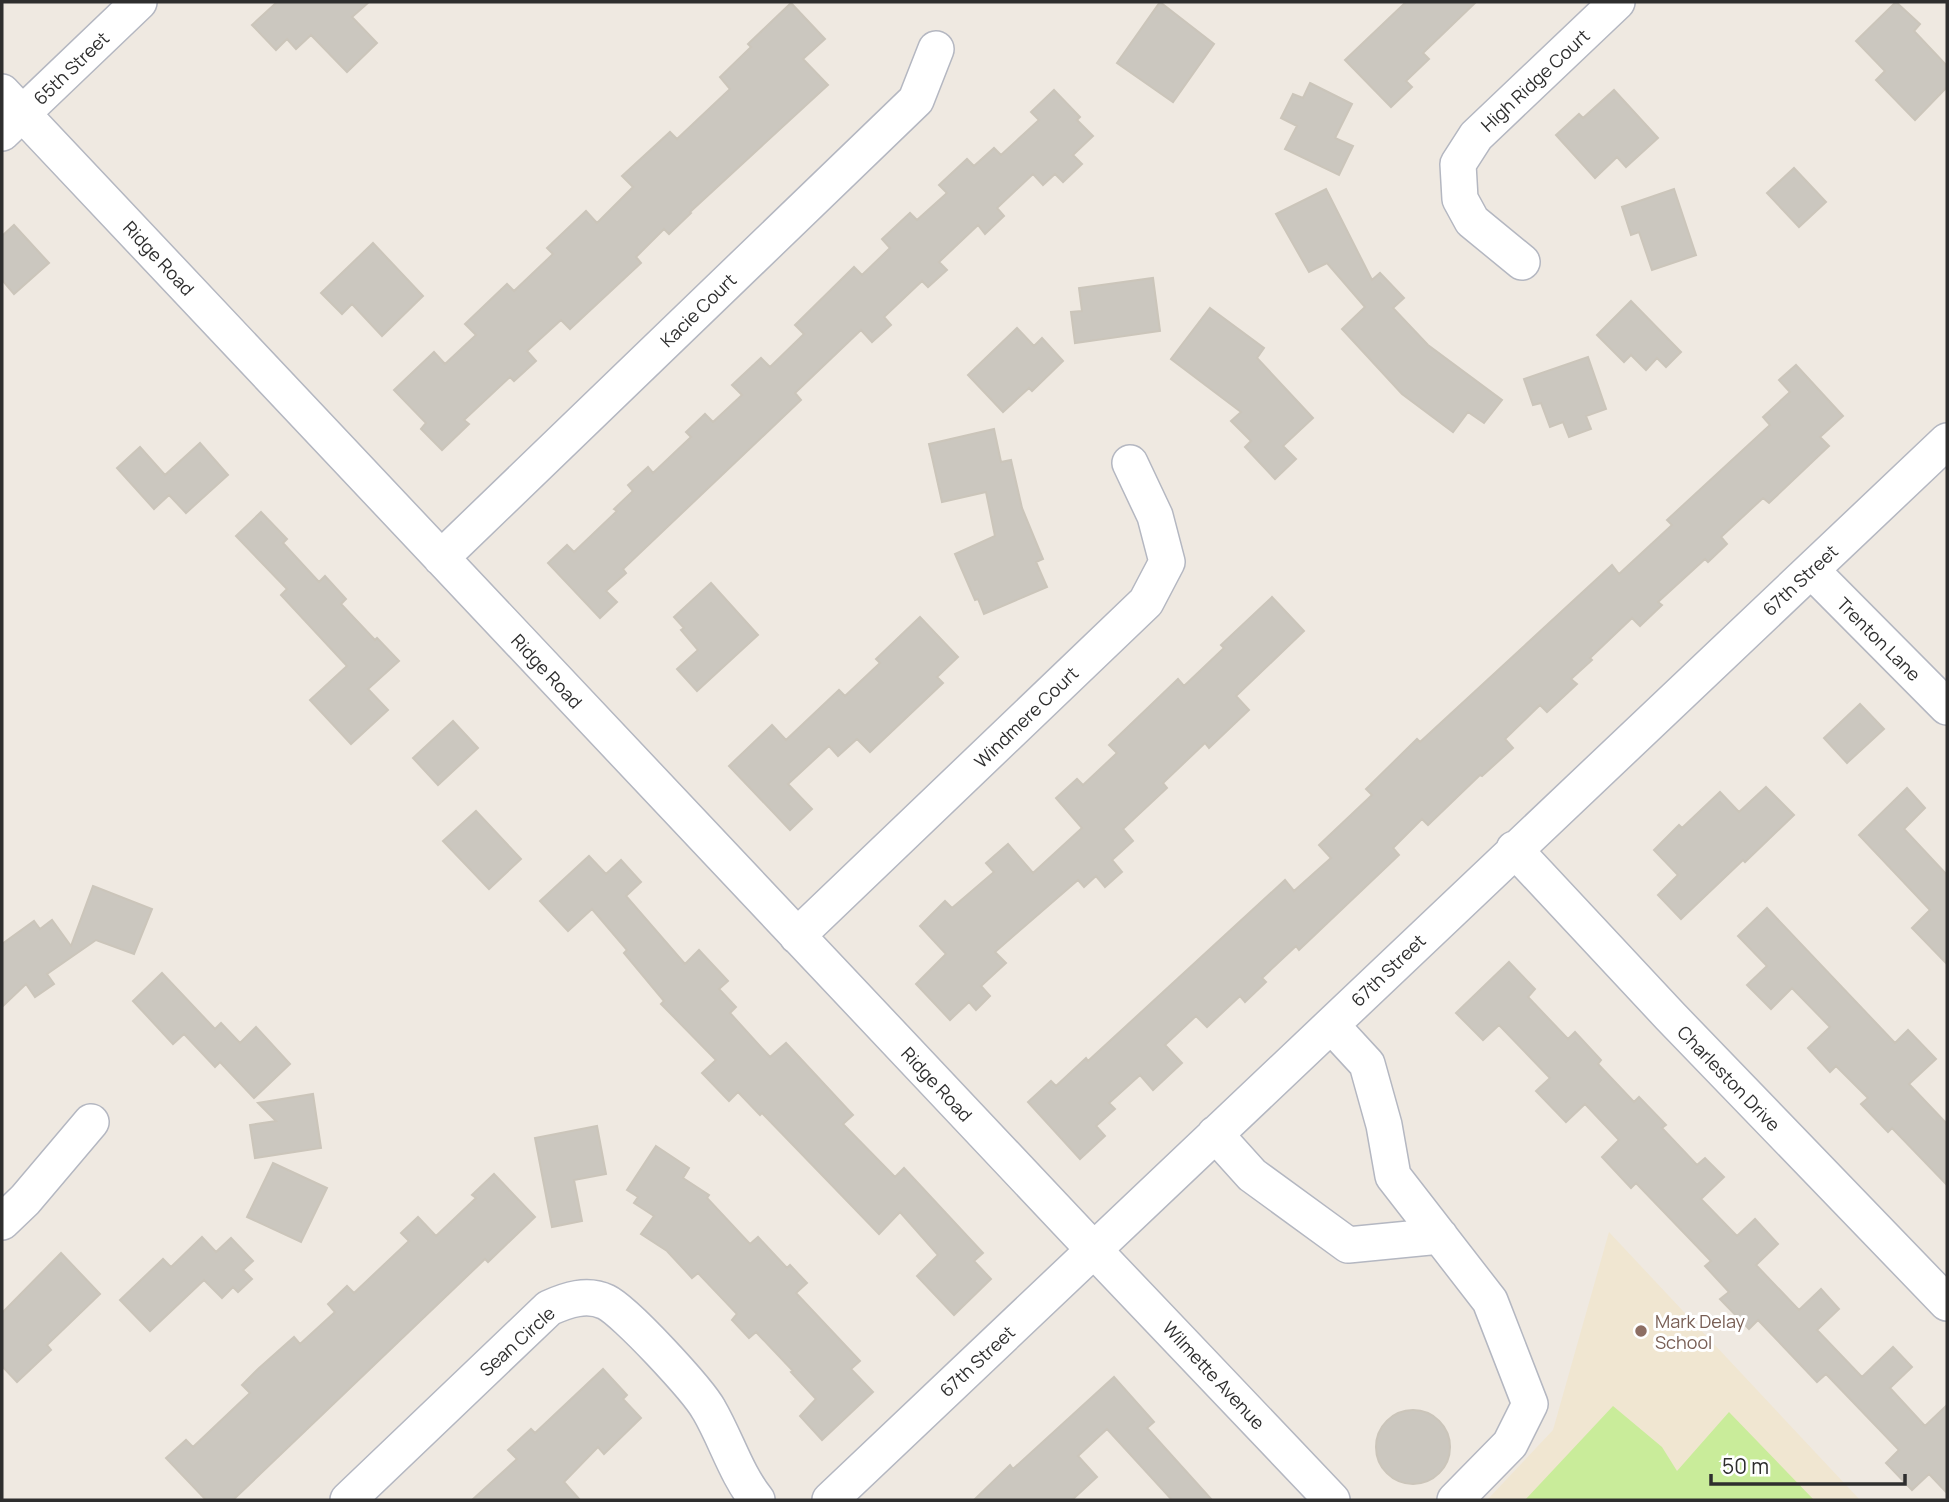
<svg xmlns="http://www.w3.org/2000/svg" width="1949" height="1502" viewBox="0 0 1949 1502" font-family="Manrope,sans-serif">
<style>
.education{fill:#f0e6d1}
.pitch{fill:#c9ec9a}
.building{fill:#cbc7bf;stroke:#cbc5ba;stroke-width:2}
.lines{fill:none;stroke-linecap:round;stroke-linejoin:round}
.minor-casing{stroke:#b4b7c1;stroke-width:38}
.minor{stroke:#fff;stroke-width:35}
.education-dot{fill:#8d6e63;stroke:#fff;stroke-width:2.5}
.labels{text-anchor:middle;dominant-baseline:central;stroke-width:6;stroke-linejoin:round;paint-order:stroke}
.street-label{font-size:18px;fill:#2e2e2e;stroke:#fff}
.education-label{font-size:18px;fill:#785e54;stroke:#fff;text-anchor:start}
</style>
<rect width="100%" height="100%" fill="#efe9e1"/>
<path class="education" d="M1609 1232 1860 1500H1487L1553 1430Z"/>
<path class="pitch" d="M1613 1406 1662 1447 1677 1471 1729 1412 1814 1500H1525Z"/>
<path class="building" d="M277 2H369L352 17 377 43 347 72 311 35 296 49 287 39 276 50 252 25Z
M1160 2 1214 44 1173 102 1117 63Z
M1406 2H1476L1423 53 1429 59 1406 81 1412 87 1391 107 1345 60Z
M1896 2 1920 24 1914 31 1947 66V87L1915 120 1876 80 1885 71 1856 41Z
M791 3 825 39 803 59 828 85 690 212 691 213 669 234 664 229 636 257 641 263 570 329 561 320 527 351 536 361 514 381 510 377 464 420 469 424 442 450 421 429 426 423 394 390 434 352 445 364 476 335 465 324 507 284 514 291 553 254 547 248 586 211 597 223 633 187 622 176 670 132 677 139 730 89 720 77 751 47 748 44Z
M1310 83 1352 104 1335 138 1353 146 1339 175 1285 149 1297 126 1281 118 1293 94 1303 98Z
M1054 90 1080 117 1077 120 1093 136 1073 155 1082 164 1063 182 1055 174 1043 185 1033 174 997 208 1004 216 985 234 978 225 939 262 947 270 928 287 922 281 884 317 891 325 872 342 861 330 795 393 801 400 623 569 626 573 606 591 617 602 600 618 548 563 567 545 574 552 617 511 614 509 633 491 628 485 648 467 653 473 691 437 686 432 705 414 713 422 742 395 732 385 761 358 770 367 804 334 795 325 854 267 862 275 890 248 882 239 910 213 917 220 947 193 939 185 967 159 974 166 994 148 1001 155 1039 120 1031 112Z
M1614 90 1658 138 1626 167 1617 157 1595 178 1556 135 1579 114 1583 118Z
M1794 168 1826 202 1799 227 1767 193Z
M1326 189 1372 280 1380 273 1404 298 1393 308 1428 345 1502 400 1484 423 1468 412 1453 432 1402 394 1342 329 1365 307 1327 263 1309 272 1276 214Z
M1674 189 1696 255 1652 270 1639 232 1631 235 1622 207Z
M14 225 49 263 14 294 2 280V236Z
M373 243 423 296 382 336 352 304 342 314 321 293Z
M1153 278 1160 331 1075 343 1071 312 1082 311 1079 288Z
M1631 301 1681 352 1666 367 1657 358 1646 370 1631 355 1624 362 1597 335Z
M1210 308 1264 348 1257 358 1313 418 1283 446 1296 459 1275 479 1245 447 1251 441 1231 421 1241 412 1171 359Z
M1017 328 1034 346 1042 338 1063 361 1032 391 1029 388 1003 412 968 375Z
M1588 357 1606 409 1586 416 1591 429 1569 437 1563 422 1550 427 1541 403 1533 405 1524 379Z
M1796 365 1843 416 1820 437 1829 446 1769 503 1763 498 1721 537 1727 544 1708 562 1705 559 1658 602 1662 605 1640 626 1632 618 1590 658 1592 660 1571 679 1577 684 1547 712 1540 705 1505 739 1513 748 1482 776 1480 775 1428 825 1422 819 1393 848 1399 855 1299 950 1296 946 1262 978 1266 982 1245 1002 1240 996 1207 1027 1196 1016 1165 1045 1182 1063 1153 1090 1140 1075 1109 1103 1115 1109 1096 1126 1105 1136 1080 1159 1028 1102 1051 1081 1056 1086 1086 1058 1088 1061 1285 880 1294 891 1331 858 1319 845 1372 795 1366 789 1417 739 1420 742 1612 565 1619 574 1672 525 1667 520 1770 425 1763 417 1790 392 1779 380Z
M994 429 1001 462 1011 460 1022 508 1043 559 1036 562 1047 587 984 614 978 599 975 600 955 554 995 536 986 492 942 502 929 444Z
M200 443 228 475 186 513 169 495 154 509 117 468 140 447 165 475Z
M261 512 287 539 283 543 319 582 325 576 346 599 341 604 375 640 377 638 399 661 368 689 388 710 351 744 310 700 347 666 281 595 287 589 236 536Z
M711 583 758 635 697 691 677 669 698 650 681 630 684 628 674 617Z
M1272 597 1304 631 1236 696 1249 710 1209 748 1205 743 1163 783 1167 788 1123 829 1133 841 1112 860 1122 872 1105 887 1096 876 1084 887 1078 880 995 952 1006 963 981 986 990 996 976 1010 969 1002 950 1020 916 984 946 954 920 926 945 901 952 908 994 872 986 863 1008 844 1033 873 1082 828 1056 798 1077 779 1083 785 1117 753 1109 745 1178 679 1184 686 1224 648 1221 645Z
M920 617 958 657 937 677 943 683 870 752 857 739 838 756 829 746 788 784 812 809 790 830 729 766 772 725 786 740 839 690 845 696 880 663 876 659Z
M1860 704 1884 729 1847 763 1824 738Z
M453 721 478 748 438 785 413 758Z
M1766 787 1794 815 1745 862 1743 860 1681 919 1658 895 1678 875 1654 850 1679 825 1682 828 1720 792 1739 812Z
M1907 788 1925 808 1904 829 1947 875V964L1912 928 1930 910 1859 835Z
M476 811 521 859 489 889 443 841Z
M589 856 606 874 621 860 641 882 626 896 685 964 699 950 728 981 719 989 736 1007 730 1013 770 1057 786 1043 853 1115 843 1124 895 1177 904 1168 983 1253 974 1261 991 1279 954 1315 917 1276 938 1255 900 1212 879 1234 762 1113 760 1115 738 1092 729 1101 702 1073 716 1060 661 1004 664 1001 624 953 627 950 592 909 568 931 540 901Z
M93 886 152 909 134 954 96 940 47 974 54 984 35 997 26 984 2 1007V944L34 921 40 929 52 920 71 946Z
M1767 908 1895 1043 1908 1030 1936 1059 1909 1084 1947 1124V1185L1892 1128 1888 1132 1861 1104 1868 1098 1836 1066 1830 1072 1808 1048 1830 1027 1792 988 1771 1009 1747 985 1767 966 1738 936Z
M1509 962 1535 989 1528 997 1568 1039 1575 1032 1601 1060 1598 1064 1634 1102 1639 1097 1666 1125 1662 1128 1697 1165 1705 1158 1724 1177 1701 1199 1737 1236 1755 1219 1778 1244 1756 1265 1799 1310 1821 1289 1839 1309 1817 1330 1862 1377 1893 1347 1912 1367 1890 1388 1925 1426 1947 1405V1493L1929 1474 1912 1490 1886 1463 1899 1450 1826 1374 1817 1382 1758 1320 1749 1329 1720 1299 1729 1292 1705 1266 1711 1261 1636 1183 1631 1188 1602 1157 1619 1140 1585 1104 1566 1122 1536 1091 1550 1078 1499 1025 1483 1040 1456 1013Z
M162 973 215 1029 221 1023 240 1043 256 1027 290 1064 254 1098 220 1062 215 1067 184 1034 173 1044 133 1001Z
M313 1094 321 1148 255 1158 250 1125 276 1121 258 1103Z
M597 1126 606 1174 574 1180 582 1221 552 1227 535 1138Z
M656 1146 689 1168 683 1178 709 1195 707 1198 750 1244 758 1237 787 1268 790 1265 807 1283 796 1293 860 1361 851 1369 873 1392 822 1440 800 1416 816 1399 791 1372 793 1371 756 1332 749 1338 732 1320 737 1314 698 1273 692 1278 667 1251 641 1234 654 1216 634 1203 638 1197 627 1190Z
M273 1163 327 1188 301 1242 247 1217Z
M494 1174 535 1217 488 1262 485 1259 233 1500H206L166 1458 186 1440 193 1447 250 1393 242 1385 258 1369 294 1337 300 1344 335 1312 328 1304 347 1286 354 1293 409 1241 401 1233 418 1217 436 1236 476 1198 472 1195Z
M202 1237 216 1252 231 1238 253 1261 243 1270 252 1279 238 1292 233 1287 222 1298 204 1280 150 1331 120 1300 163 1259 171 1267Z
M61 1253 100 1294 47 1345 51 1350 17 1382 2 1366V1313Z
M603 1369 627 1395 623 1399 641 1418 604 1454 598 1447 564 1482 580 1500H472L517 1459 508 1450 531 1429 535 1433Z
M1114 1377 1154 1422 1147 1428 1212 1500H1172L1107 1429 1078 1456 1097 1477 1072 1500H974L1010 1465 1013 1469Z
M1376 1447a37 37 0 1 1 74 0a37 37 0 1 1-74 0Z"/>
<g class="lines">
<g class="minor-casing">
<path id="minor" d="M2 92 1094 1250 1332 1500
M2 133 139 2
M1522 262 1472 221 1460 199 1458 164 1476 136 1617 2
M441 558 916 100 936 49
M1811 570 1947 707
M1514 849 1670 1016 1947 1303
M797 936 1146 602 1167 562 1155 516 1130 463
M1331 1025 1367 1064 1384 1125 1393 1176 1490 1301 1530 1404 1510 1444 1455 1500
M1215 1134 1252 1175 1348 1245 1440 1236
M2 1222 25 1200 91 1122
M348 1500 549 1308C567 1300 587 1293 606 1302 625 1311 698 1390 709 1410 726 1439 736 1474 757 1500
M830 1500 1947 441"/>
</g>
<use href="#minor" class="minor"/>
</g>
<circle class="education-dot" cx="1641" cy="1331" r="7"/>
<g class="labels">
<g class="street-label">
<text transform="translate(71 68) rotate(-44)">65th Street</text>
<text transform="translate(1535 80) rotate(-43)">High Ridge Court</text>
<text transform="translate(159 258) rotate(47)">Ridge Road</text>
<text transform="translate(698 310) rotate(-44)">Kacie Court</text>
<text transform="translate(1800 580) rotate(-43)">67th Street</text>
<text transform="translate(1879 639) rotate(45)">Trenton Lane</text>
<text transform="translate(547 671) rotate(47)">Ridge Road</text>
<text transform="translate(1026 717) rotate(-44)">Windmere Court</text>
<text transform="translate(1388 970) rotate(-44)">67th Street</text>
<text transform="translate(1729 1078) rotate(46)">Charleston Drive</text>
<text transform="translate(937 1084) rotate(47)">Ridge Road</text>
<text transform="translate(517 1341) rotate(-42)">Sean Circle</text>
<text transform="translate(977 1361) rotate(-43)">67th Street</text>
<text transform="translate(1214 1375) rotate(47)">Wilmette Avenue</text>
</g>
<g class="education-label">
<text x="1655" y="1321">Mark Delay<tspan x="1655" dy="21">School</tspan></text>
</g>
</g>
<rect width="1949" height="1502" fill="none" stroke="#2e2e2e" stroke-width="7"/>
<path d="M1711 1474v10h194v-10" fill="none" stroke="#2e2e2e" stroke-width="3.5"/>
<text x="1722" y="1474" font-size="21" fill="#2e2e2e" stroke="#ffffff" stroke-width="5" paint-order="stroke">50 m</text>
</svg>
